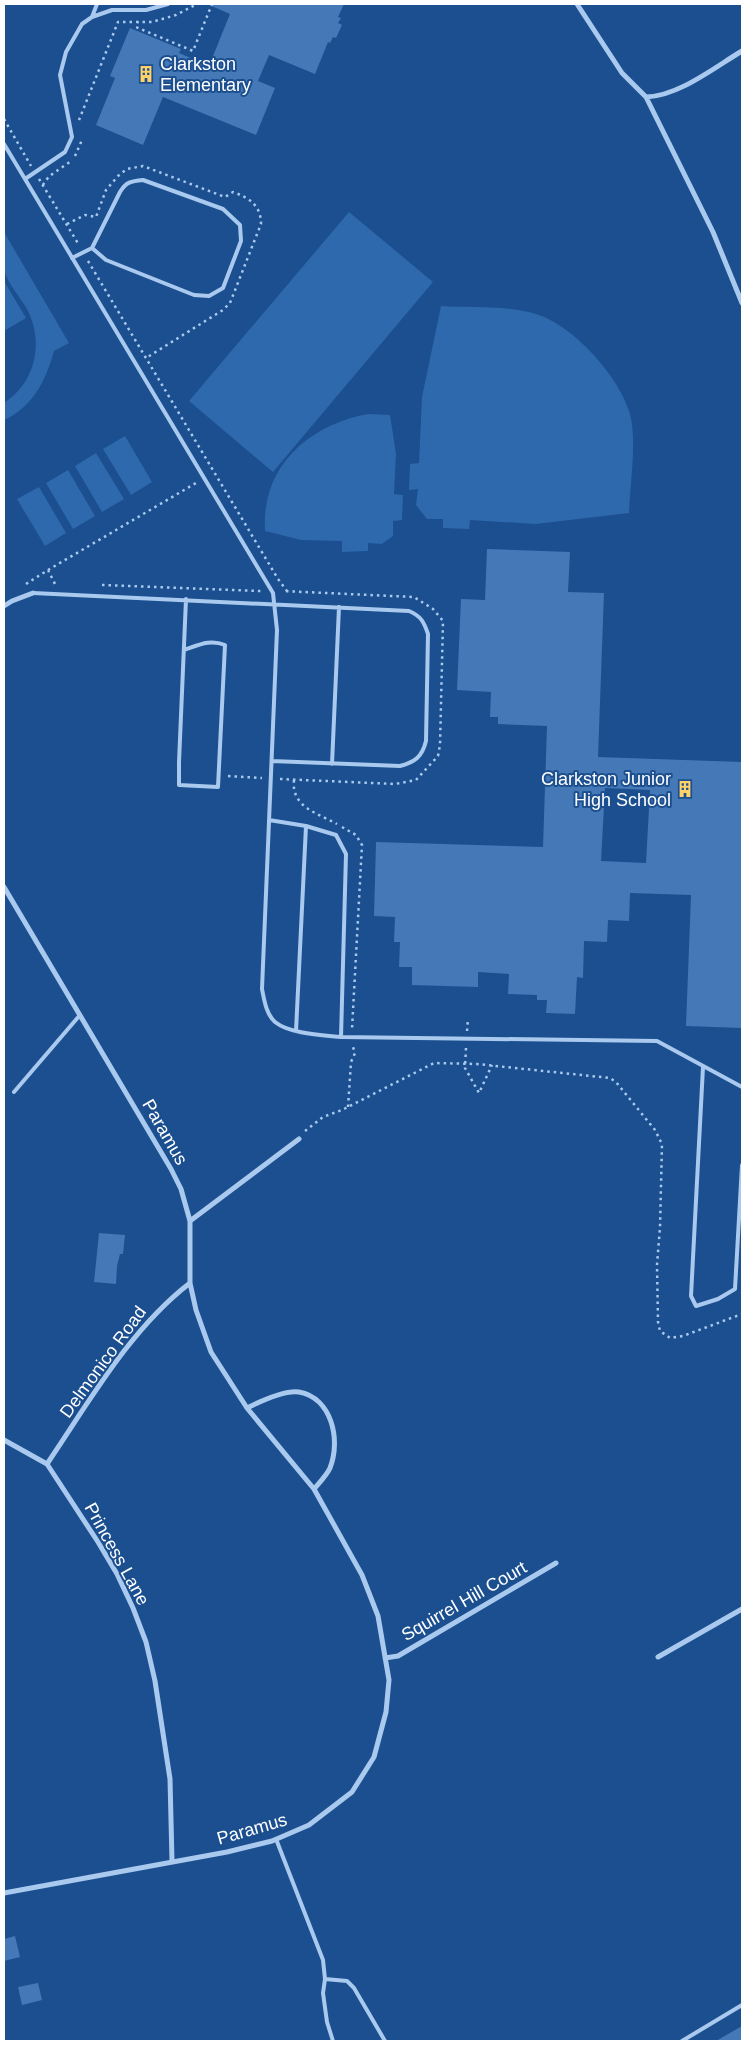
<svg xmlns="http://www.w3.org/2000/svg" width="746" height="2045" viewBox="0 0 746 2045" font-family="Helvetica,sans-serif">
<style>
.green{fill:#2e69ad}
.building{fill:#4478b7;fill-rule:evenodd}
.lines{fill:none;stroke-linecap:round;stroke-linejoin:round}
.path{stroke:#a9c9ee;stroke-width:2.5;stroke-dasharray:2.5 4;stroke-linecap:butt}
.service{stroke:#a9c9ee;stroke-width:4}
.minor{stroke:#a9c9ee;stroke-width:5}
.labels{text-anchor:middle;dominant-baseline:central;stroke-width:4;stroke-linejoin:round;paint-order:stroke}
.poi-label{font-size:18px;fill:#fff;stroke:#1b4f8f;text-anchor:start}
.street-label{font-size:18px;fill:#fff;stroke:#1b4f8f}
</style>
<rect width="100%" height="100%" fill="#1b4f8f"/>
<path class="green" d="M349 212 433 282 273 472 189 401Z
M4 232 69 343 54 351C46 380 33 407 4 420V403C35 383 44 344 28 311 21 298 9 285 4 271 1 261 4 244 4 232Z
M4 281 26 318 4 331Z
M441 306C472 308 506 305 536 314 573 325 620 377 630 414 637 440 630 485 629 513L536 524 470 520 469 529 443 528V519H427L416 505 418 489 409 490 410 464 419 463 422 397Z
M368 414 390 415 396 454 394 494 403 495 402 520 393 521V536L382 544 368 543V551L342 552V541L301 540 265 531C261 467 308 425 368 414Z
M125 436 152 482 131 495 103 449Z
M96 453 124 499 102 512 75 466Z
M68 470 95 516 73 529 46 483Z
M39 487 66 533 45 546 17 499Z"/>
<path class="building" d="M207 4H344L338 17 341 18 338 23 342 25 336 38 333 37 330 43 328 42 315 74 269 55 258 81 275 88 256 135 163 97 143 145 96 125 115 78 110 76 130 28 181 49 179 53 209 66 230 14Z
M487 549 570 552 568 592 604 593 598 757 742 762V1028L686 1026 691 895 630 893 629 921 608 920 607 942 584 941 583 978 577 977 575 1014 546 1013 547 1000H537V995L508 994 509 974 478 972V987L412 985V967H399L400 942H394L395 917 374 916 376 842 543 847 547 726 498 724V717H490L491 692 457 690 461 599 485 600ZM605 788 650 790 646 863 601 861Z
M99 1233 125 1235 123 1254H120L117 1266 116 1284 94 1282Z
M15 1936 20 1957 4 1961V1939Z
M38 1983 42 2000 22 2005 18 1987Z
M742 2026V2041H716Z"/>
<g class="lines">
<path class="path" d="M138 21 136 27 193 51 212 4
M4 119 31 166
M79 120 118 22H152L176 15 197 4
M75 156 82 140
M39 179 79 245
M43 185C48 174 63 168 72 160
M67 224 85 215 96 217 106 190 118 176 127 169 143 166 225 197 233 192C249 198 261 205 261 224L230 303 223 310 146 358
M88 261 278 579 287 591
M48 570 55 584
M26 584 48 570 196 483
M102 585 261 591
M228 776 262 778
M280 779 395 784 416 780 438 756 440 745 443 621 433 609 414 597 282 591
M294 780C291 807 317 813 337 824
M342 827 356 835 362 845 352 1029
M467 1031 468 1019
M466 1048 465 1068 479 1093 492 1065
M348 1107 351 1062 355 1053 353 1047
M305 1131 323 1117 342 1110 434 1063 477 1064 610 1078 616 1082 655 1130 662 1144 660 1227 657 1265 658 1322 660 1331 670 1338 683 1336 742 1314"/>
<path class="service" d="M92 17 97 4
M4 144 273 593 277 630 262 989C264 999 266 1014 275 1022 290 1034 322 1035 341 1037L657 1041 742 1087
M25 179 65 152 72 137 60 75 66 52 82 24 92 17 112 10H146L168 4
M72 258 92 248 106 260 194 295 209 296 223 288 241 241 240 225 223 209 143 180C131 181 126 182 120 192L92 248
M33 593 409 611C421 616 424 622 428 634L426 741C422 757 415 762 400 766L272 761
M184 650C199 645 210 639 225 645L218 787 179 785V762L186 599
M332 764 339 607
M269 820 306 826 336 835 346 854 341 1037
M296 1031 306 826
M703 1067 691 1296 696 1306 718 1299 735 1289 742 1165
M14 1092 80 1015
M276 1839 323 1960 325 1979 323 1993 327 2022 333 2041
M325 1979 347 1981 354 1988 385 2041
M682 2041 742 2005"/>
<path class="minor" d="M577 4 622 73 646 97C679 96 715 67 742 51
M646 97 713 232 742 303
M4 606 12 601 33 593
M4 887 171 1169 181 1189 190 1221V1283L196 1310 211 1352 247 1408 314 1489 362 1575 378 1616 389 1680 386 1712 374 1757 352 1792 309 1825 272 1841 227 1852 4 1893
M190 1221 299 1139
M247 1408C259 1402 285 1390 299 1392 332 1398 341 1440 330 1468 327 1475 319 1483 314 1489
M4 1440 47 1464 98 1542 117 1574 133 1608 146 1642 155 1681 170 1779 172 1861
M47 1464C89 1402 130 1329 190 1283
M658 1657 742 1609
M385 1658 398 1656 556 1563"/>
</g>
<defs>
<g id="building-bare" transform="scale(1.35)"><path d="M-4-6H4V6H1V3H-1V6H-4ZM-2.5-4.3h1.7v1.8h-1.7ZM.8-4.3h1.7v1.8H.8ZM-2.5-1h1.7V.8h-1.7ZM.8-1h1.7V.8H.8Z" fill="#ffd166" stroke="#1b4f8f" stroke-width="2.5" paint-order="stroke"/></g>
</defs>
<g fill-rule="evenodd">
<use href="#building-bare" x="146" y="74"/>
<use href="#building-bare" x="685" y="789"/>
</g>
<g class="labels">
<g class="poi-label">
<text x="160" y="64">Clarkston<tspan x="160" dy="21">Elementary</tspan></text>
<text x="671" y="779" text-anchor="end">Clarkston Junior<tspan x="671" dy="21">High School</tspan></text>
</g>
<g class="street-label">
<text transform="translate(165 1132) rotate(60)">Paramus</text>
<text transform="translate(103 1362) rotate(-54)">Delmonico Road</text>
<text transform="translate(117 1554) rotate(61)">Princess Lane</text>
<text transform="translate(464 1601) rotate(-30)">Squirrel Hill Court</text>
<text transform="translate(252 1829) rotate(-16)">Paramus</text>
</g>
</g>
<rect width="746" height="2045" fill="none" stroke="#ffffff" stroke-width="10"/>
</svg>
